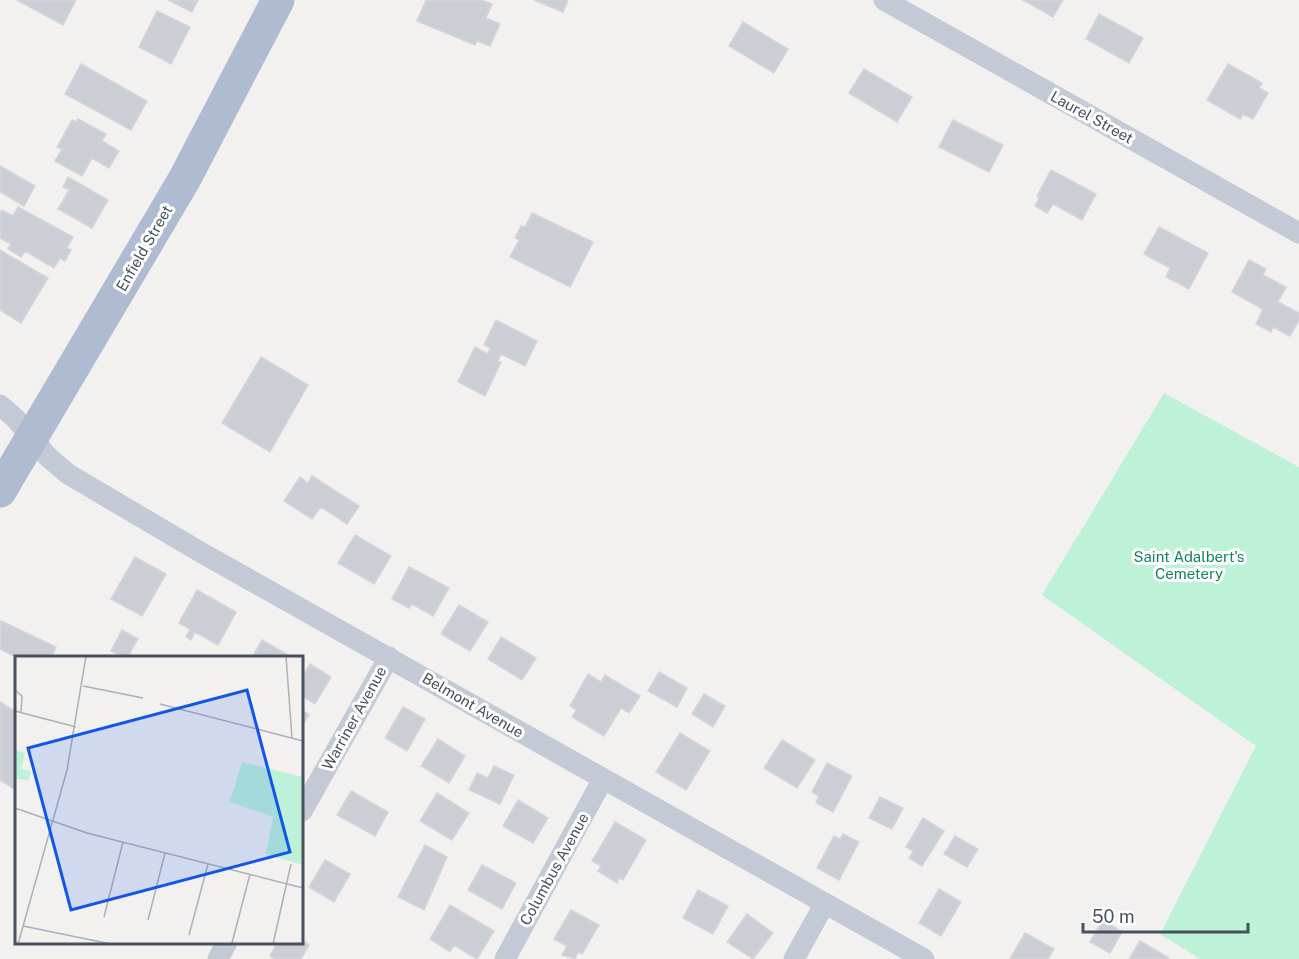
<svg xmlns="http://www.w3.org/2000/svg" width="1299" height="959" viewBox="0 0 1299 959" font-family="'Public Sans',sans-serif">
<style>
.green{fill:#bdf1d8}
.building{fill:#ccced6;stroke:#d4d5dc;stroke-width:1.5}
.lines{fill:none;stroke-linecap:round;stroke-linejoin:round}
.minor{stroke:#c3cad6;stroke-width:21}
.primary{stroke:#afbbd0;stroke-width:33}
.labels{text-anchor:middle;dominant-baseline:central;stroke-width:6;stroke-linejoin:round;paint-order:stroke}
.street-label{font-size:15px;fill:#47515f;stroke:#fff}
.park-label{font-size:15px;fill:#13855a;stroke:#fff}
.inset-road{fill:none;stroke:#aeb0b6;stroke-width:1.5}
.view{fill:#1155ec;fill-opacity:0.15;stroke:#1155ec;stroke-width:3}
.inset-edge{fill:none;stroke:#47515f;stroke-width:3}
</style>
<rect width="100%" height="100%" fill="#f3f0f0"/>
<path class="green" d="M1164 393 1299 467V959H1200L1160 934 1256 746 1042 595Z"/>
<path class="building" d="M17 0H76L63 25Z
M168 0H198L192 12Z
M426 0H481L492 4 486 18 500 24 490 46 477 41 475 45 417 21Z
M534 0H568L563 12Z
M1023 0H1063L1053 17Z
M157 11 190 27 171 64 139 47Z
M1099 14 1143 38 1129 63 1086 39Z
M743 22 788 49 774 73 729 46Z
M81 64 147 101 131 130 65 94Z
M1228 64 1262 83 1259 88 1268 93 1253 119 1243 114 1240 119 1207 100Z
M864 69 912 97 897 122 849 93Z
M78 119 106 134 102 141 119 151 109 168 92 158 82 176 55 161 62 149 57 147 72 120 76 122Z
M953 120 1003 145 989 172 939 147Z
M0 166 35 186 24 206 0 192Z
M1051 170 1096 194 1082 220 1053 204 1047 213 1035 206 1039 198 1037 196Z
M68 177 108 200 92 228 58 209 69 190 63 187Z
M18 207 73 237 67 248 71 250 65 261 60 258 54 268 25 251 21 257 8 249 11 244 0 238V214L2 210 13 216Z
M532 213 593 242 570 287 510 257 519 240 515 238 521 226 525 227Z
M1159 227 1208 253 1189 289 1166 277 1170 268 1144 254Z
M0 250 48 278 21 323 0 310Z
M1249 260 1266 269 1263 275 1286 287 1278 302 1299 313V320L1290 336 1273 327 1271 332 1256 324 1263 309 1232 292Z
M496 320 537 341 525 366 501 354 498 361 501 362 485 396 458 382 475 347 488 354 490 348 484 345Z
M261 357 308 385 270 452 222 423Z
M312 476 359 506 347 524 321 507 312 519 284 501 300 477 308 483Z
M355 535 391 556 374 584 338 563Z
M135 557 166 574 142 616 111 599Z
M409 567 449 588 433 616 412 604 409 608 392 599Z
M197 590 236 612 218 645 195 632 191 640 186 637 190 629 179 623Z
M459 605 488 622 470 651 441 634Z
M1 621 56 647 51 658H18L0 649Z
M122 630 138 639 127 658 111 651Z
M501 637 536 658 522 680 488 659Z
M262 640 290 656 289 658H252Z
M310 664 331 677 315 704 302 696V678Z
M659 672 687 688 677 707 648 691Z
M588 674 601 682 605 675 640 696 629 713 621 708 604 736 572 717 576 710 570 706Z
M704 694 725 706 713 727 692 714Z
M0 702 16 712V790L0 780Z
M403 707 425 719 407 751 385 738Z
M302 710 309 715 302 726Z
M680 733 710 751 686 790 656 772Z
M438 739 465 756 449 783 421 766Z
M782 740 815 760 797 788 764 768Z
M827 763 852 776 833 812 816 803 819 796 812 792Z
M494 766 514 775 500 804 469 790 477 773 488 778Z
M351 791 388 812 375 836 337 815Z
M437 793 469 813 452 840 420 821Z
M880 797 903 808 892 829 869 818Z
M518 800 548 818 533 843 503 826Z
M923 818 944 831 922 866 909 858 913 851 906 847Z
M615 822 646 840 623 880 619 878 617 883 598 871 601 866 592 861Z
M843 834 859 842 839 880 817 868 834 836 840 839Z
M955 836 978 849 967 867 944 854Z
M425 845 447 857 424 910 398 897Z
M325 860 350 874 334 902 309 887Z
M482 865 516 883 502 909 468 890Z
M939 889 961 902 941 936 919 923Z
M698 890 728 906 713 934 683 918Z
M450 905 494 931 477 959 454 945 450 952 430 939Z
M571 910 599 925 582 954 578 952 575 959 562 955 567 946 554 939Z
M747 914 773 933 753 959 727 942Z
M1103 920 1122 932 1110 953 1090 942Z
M1025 933 1054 949 1048 959H1010Z
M302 940 309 945 301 959H275L270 956 278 942Z
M1140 941 1169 958 1168 959H1129Z"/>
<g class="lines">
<path class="minor" d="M884 0 1299 233
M0 405 15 418 47 456 68 474 202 553 924 959
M302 811 389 657
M218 959 227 942
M505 959 603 779
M794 959 825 903"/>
<path class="primary" d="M0 491 184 180 278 0"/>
</g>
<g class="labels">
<g class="street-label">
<text transform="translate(1092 117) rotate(29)">Laurel Street</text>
<text transform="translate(144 248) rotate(-60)">Enfield Street</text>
<text transform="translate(473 705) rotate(30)">Belmont Avenue</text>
<text transform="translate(354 718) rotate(-61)">Warriner Avenue</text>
<text transform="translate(554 869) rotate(-61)">Columbus Avenue</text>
</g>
<g class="park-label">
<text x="1189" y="556">Saint Adalbert's<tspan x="1189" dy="17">Cemetery</tspan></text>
</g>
</g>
<g transform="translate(15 656)">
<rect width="288" height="288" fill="#f3f0f0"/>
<path d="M0 94 10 97 6 113 16 115 14 124 0 123ZM227 106 288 121V209L251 198 258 161 215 146Z" fill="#bdf1d8"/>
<path class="inset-road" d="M271 0 277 82M68 30 128 42M0 34 7 40 6 57M145 48 288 85M0 55 61 71M0 152 72 177 288 232M89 261 108 186M133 264 150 197M8 270 96 288M174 279 193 208M217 287 235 218M3 288 52 114 71 0M258 288 276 208"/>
<path class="view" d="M232 34 275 196 56 254 13 92Z"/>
<rect width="288" height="288" class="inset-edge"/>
</g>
<path d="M1083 923v9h165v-9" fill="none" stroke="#47515f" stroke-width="3"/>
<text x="1092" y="923" font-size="18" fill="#47515f" stroke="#ffffff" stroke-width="4.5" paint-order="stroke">50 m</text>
</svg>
